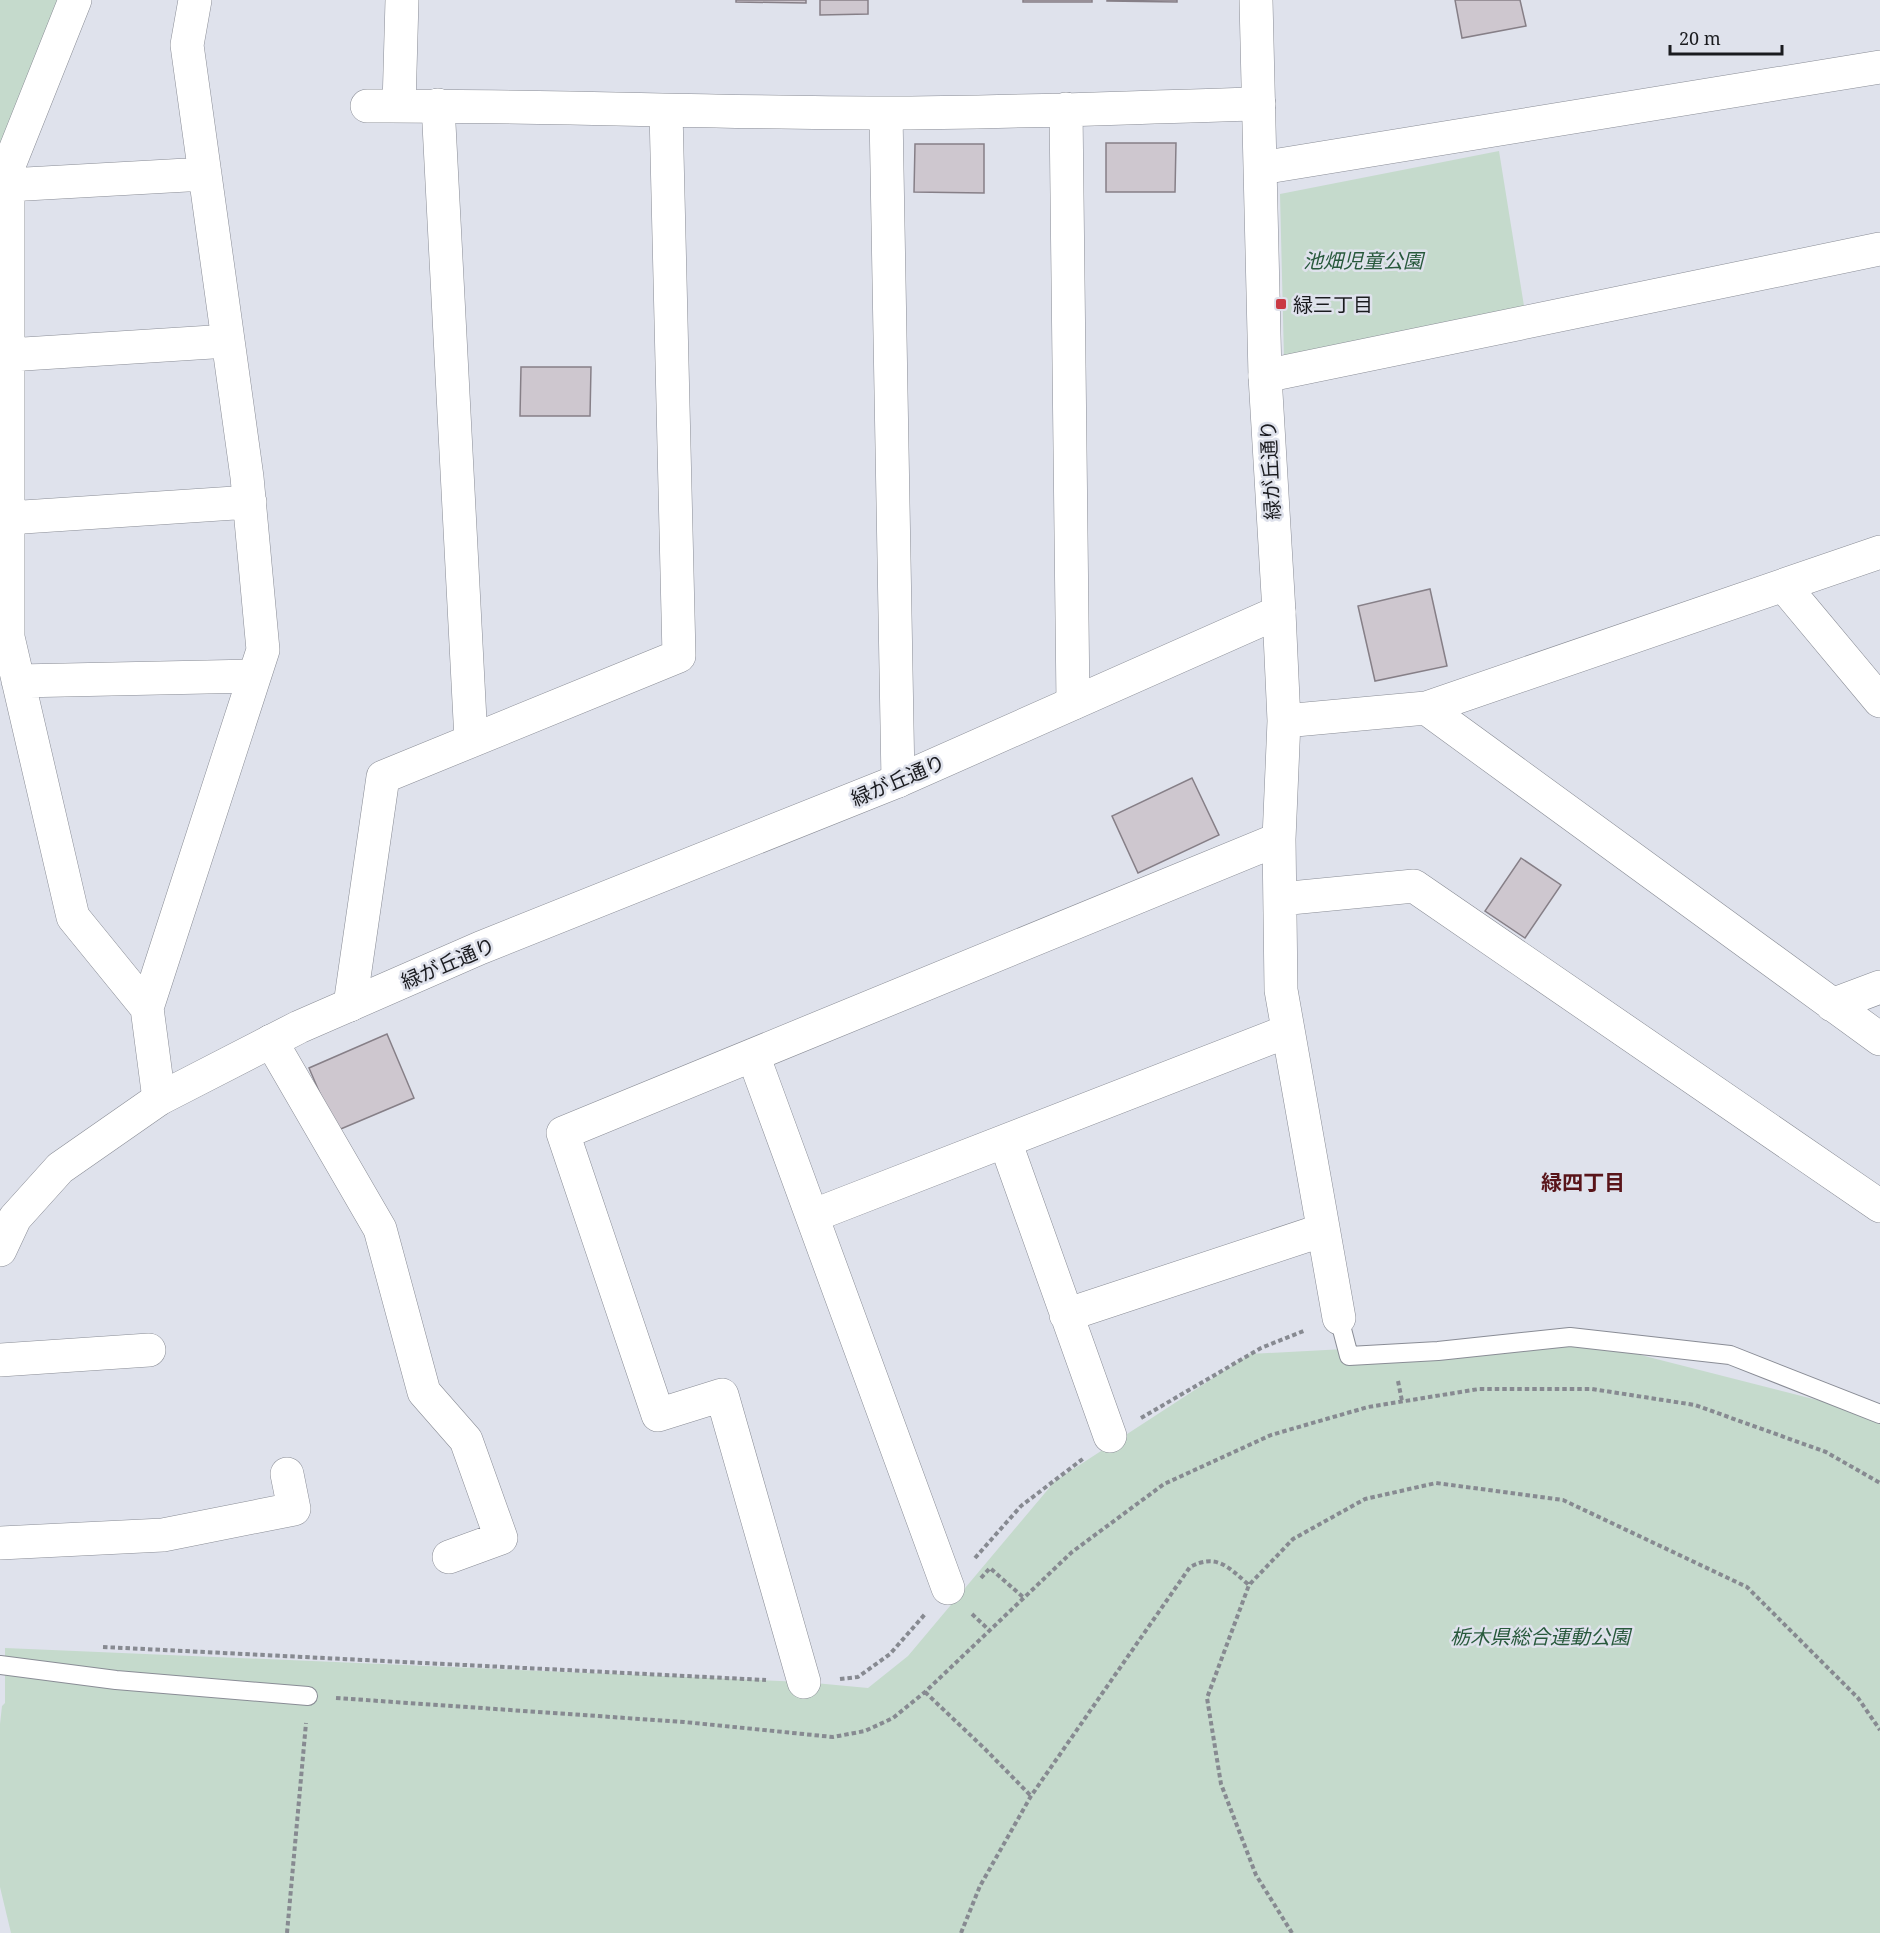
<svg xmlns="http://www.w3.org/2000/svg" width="1880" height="1933" viewBox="0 0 1880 1933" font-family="'Noto Serif','Noto Sans JP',serif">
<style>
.green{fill:#c5dacc}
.building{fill:#cec7cf;stroke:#867f87;stroke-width:1.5}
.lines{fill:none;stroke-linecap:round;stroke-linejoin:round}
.service-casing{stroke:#898c95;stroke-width:20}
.minor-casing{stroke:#898c95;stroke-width:34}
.tertiary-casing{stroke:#898c95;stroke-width:34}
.path{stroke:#878a91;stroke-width:4;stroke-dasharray:4.5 3;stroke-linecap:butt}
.service{stroke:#fff;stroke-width:18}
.minor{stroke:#fff;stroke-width:33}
.tertiary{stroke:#fff;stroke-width:33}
.poi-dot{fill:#ca3a44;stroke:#dfe2ec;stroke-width:2}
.labels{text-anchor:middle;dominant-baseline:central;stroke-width:5;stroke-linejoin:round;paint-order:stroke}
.park-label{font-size:20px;font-style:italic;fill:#28593c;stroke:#dfe2ec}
.poi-label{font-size:20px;fill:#1a1b1f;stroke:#dfe2ec;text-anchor:start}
.street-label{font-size:20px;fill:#1a1b1f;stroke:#dfe2ec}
.neighbourhood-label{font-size:21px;font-weight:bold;fill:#591419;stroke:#dfe2ec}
</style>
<rect width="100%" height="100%" fill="#dfe2ec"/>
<path class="green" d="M0 0H57L34 69 0 149Z
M1499 151 1524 306 1284 359 1280 194Z
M1570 1337 1880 1416V1933H11L0 1887V1724L2 1706 5 1703V1648L804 1682 868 1688 908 1656 1055 1481 1250 1354Z"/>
<path class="building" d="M736 0H806V3L736 2Z
M820 0H868V14L820 15Z
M1023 0H1092V2H1023Z
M1107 0H1177V2L1107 1Z
M1455 0H1520L1526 26 1462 38Z
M1106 143H1176L1175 192H1106Z
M915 144H984V193L914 192Z
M521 367H591L590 416H520Z
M1430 589 1447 666 1375 681 1358 606Z
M1192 778 1219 835 1138 873 1112 816Z
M1521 858 1561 885 1525 938 1485 911Z
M387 1034 414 1098 336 1131 309 1068Z"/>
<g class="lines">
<g class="service-casing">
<path id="service" d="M1339 1318 1349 1356 1438 1351 1570 1337 1730 1355 1880 1414
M0 1665 116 1680 308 1696"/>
</g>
<g class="minor-casing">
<path id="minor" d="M75 0 8 168V637L73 917 147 1008
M438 105 471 740
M367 106C539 105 711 113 883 113 1009 113 1134 107 1259 104
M399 106 402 0
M1066 109 1073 703
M886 113 898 781
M1261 168 1880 67
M8 185 205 174
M8 355 228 341
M1265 376 1880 249
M8 518 250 502
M1784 586 1880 701
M1279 612 1284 721 1426 708 1880 552
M18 681 254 676
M1426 708 1880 1039
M1284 721 1279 839 1281 990 1339 1318
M1280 899 1414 886 1880 1206
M350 1005 383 777 679 656 666 111
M1832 1005 1880 987
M271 1041 380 1229 424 1392 466 1440 501 1538 449 1557
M753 1055 948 1588
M159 1099 147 1008 263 650 247 477 187 45 195 0
M1005 1141 1110 1436
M812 1216 1288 1031
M1066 1315 1323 1230
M0 1360 149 1350
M0 1543 163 1535 294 1509 287 1474
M804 1682 722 1395 658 1415 563 1133 1279 839"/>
</g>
<g class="tertiary-casing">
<path id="tertiary" d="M0 1250 15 1218 60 1168 159 1099 299 1027 480 948 898 781 1279 612 1265 376 1256 0"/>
</g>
<path class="path" d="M1398 1381 1402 1401
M1141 1418 1261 1348 1306 1330
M975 1558 1021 1506 1084 1458
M981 1578 990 1568 1024 1598
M972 1614 989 1630
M103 1647 766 1680
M840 1679 858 1677 890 1654 926 1613
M925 1692 985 1749 1031 1796
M336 1698 684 1722 833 1737 865 1731 893 1718 925 1692 1072 1552 1164 1484 1271 1435 1368 1407 1479 1389H1592L1695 1405 1826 1452 1880 1483
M287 1933 306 1723
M961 1933 980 1886 1031 1796 1190 1567C1217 1553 1228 1567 1249 1585
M1292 1933 1256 1875 1221 1784 1207 1698 1249 1585 1293 1539 1365 1499 1436 1483 1563 1500 1747 1587 1858 1698 1880 1730"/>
<use href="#service" class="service"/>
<use href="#minor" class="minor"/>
<use href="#tertiary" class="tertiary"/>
</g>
<rect class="poi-dot" x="1275" y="298" width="12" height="12" rx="3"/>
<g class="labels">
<g class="park-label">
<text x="1363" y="260">池畑児童公園</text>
<text x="1540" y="1636">栃木県総合運動公園</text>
</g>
<g class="poi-label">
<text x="1293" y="304">緑三丁目</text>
</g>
<g class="street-label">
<text transform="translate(1270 470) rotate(-93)">緑が丘通り</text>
<text transform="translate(898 780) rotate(-23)">緑が丘通り</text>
<text transform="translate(448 963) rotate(-23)">緑が丘通り</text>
</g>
<g class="neighbourhood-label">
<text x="1583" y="1182">緑四丁目</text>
</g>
</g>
<path d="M1670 45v9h112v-9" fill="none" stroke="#1a1b1f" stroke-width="3"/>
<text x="1679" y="45" font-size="18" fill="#1a1b1f" stroke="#dfe2ec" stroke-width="4.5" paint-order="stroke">20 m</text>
</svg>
